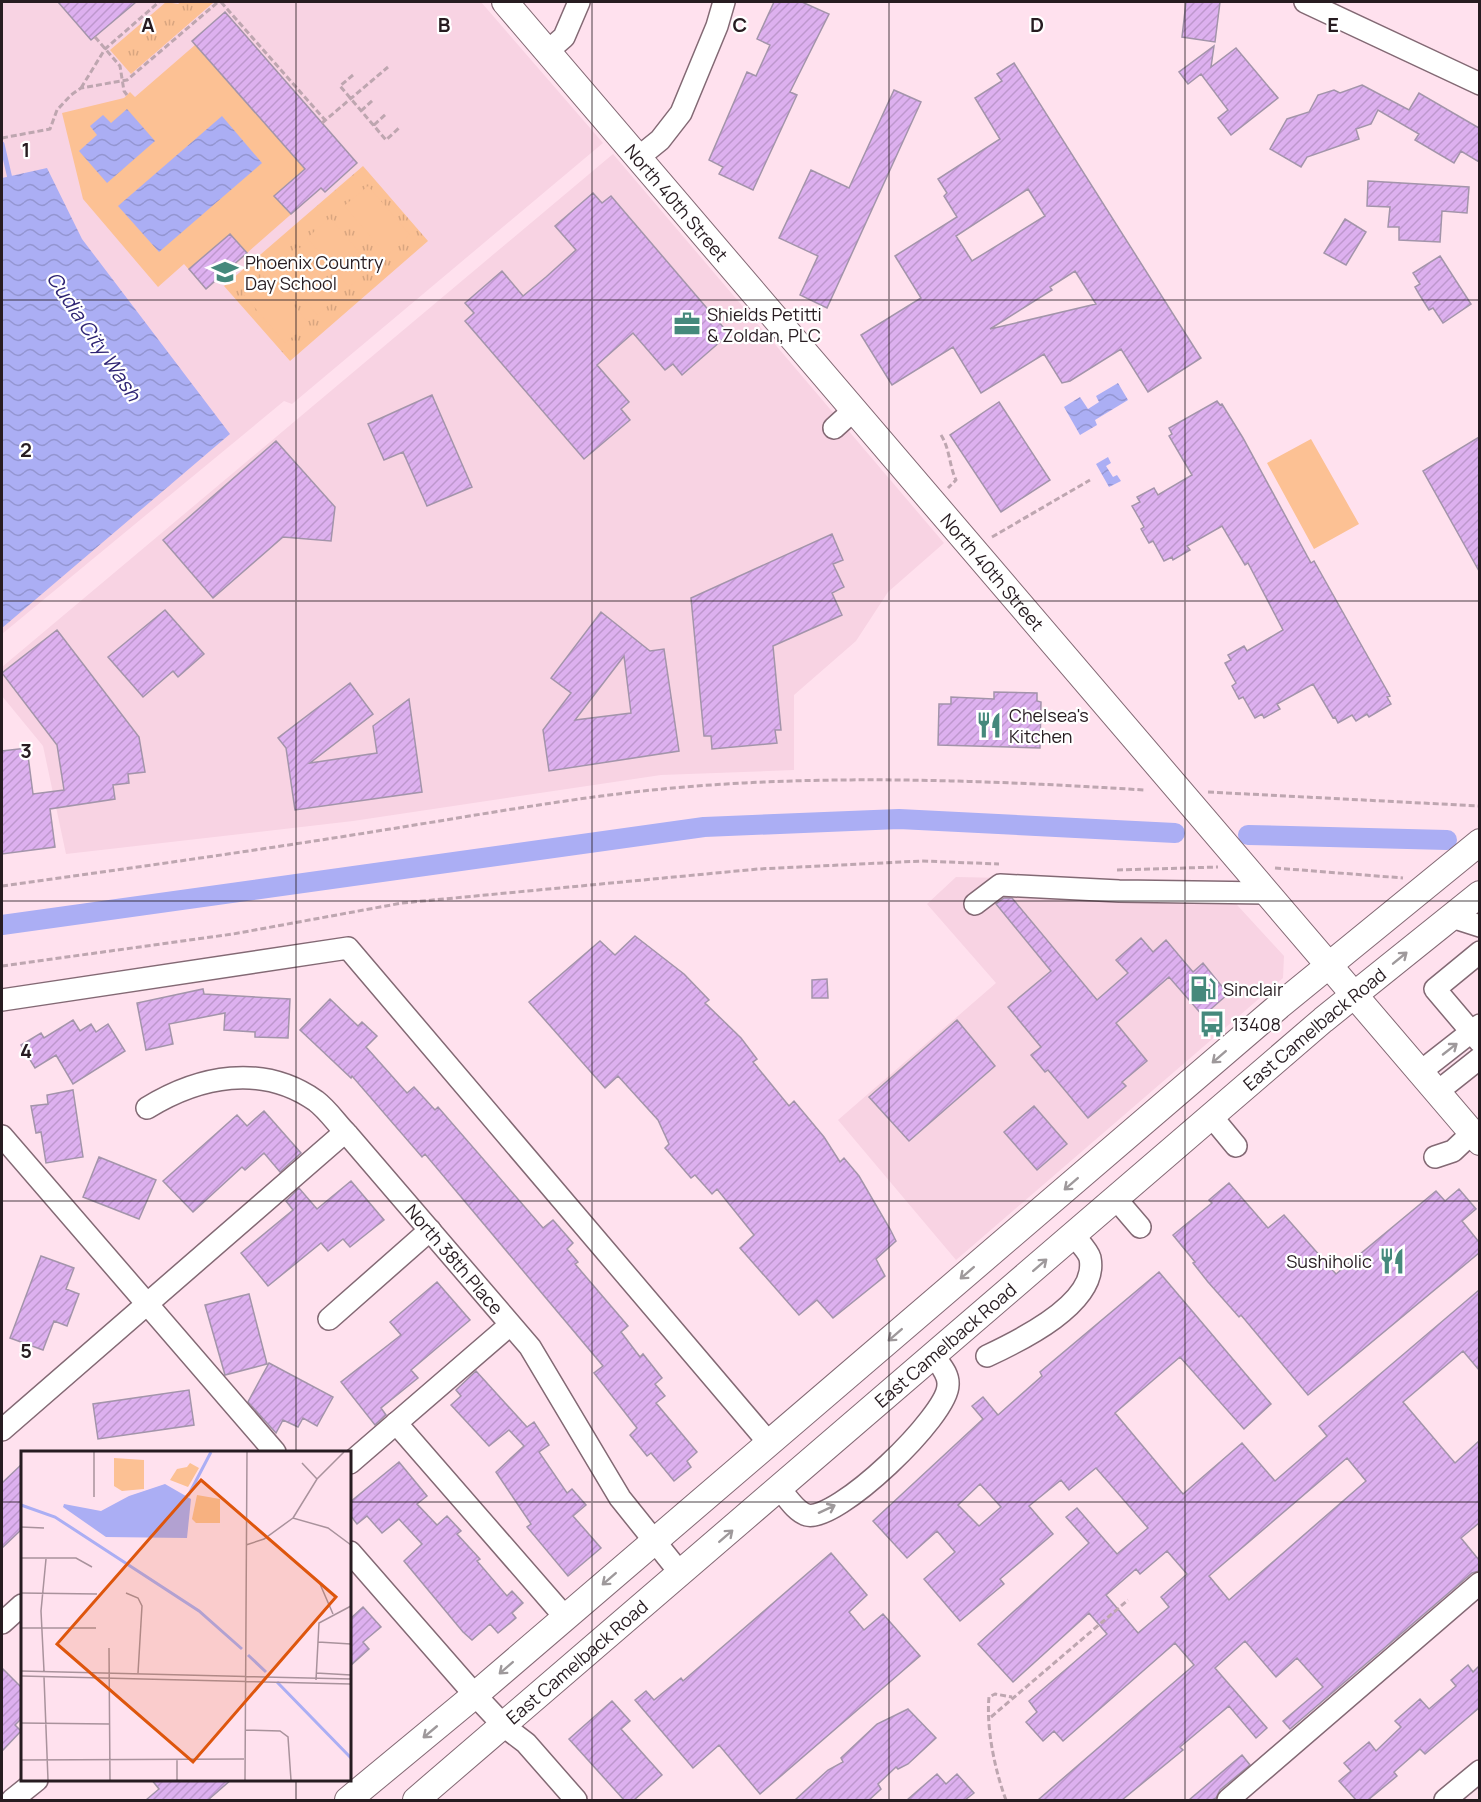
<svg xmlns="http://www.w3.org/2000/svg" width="1481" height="1802" viewBox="0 0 1481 1802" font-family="Manrope,sans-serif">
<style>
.built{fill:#f8d3e3}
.grass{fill:url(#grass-tufts)}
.pitch{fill:#fcc194}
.water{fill:url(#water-waves)}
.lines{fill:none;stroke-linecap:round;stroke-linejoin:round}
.stream{stroke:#abaef4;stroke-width:5}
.canal{stroke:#abaef4;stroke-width:20}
.building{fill:url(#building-hatch);stroke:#a394aa;stroke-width:1.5;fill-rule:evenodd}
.minor-casing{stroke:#836974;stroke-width:24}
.major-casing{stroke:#836974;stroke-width:28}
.path{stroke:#bea6b0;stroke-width:3;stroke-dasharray:6 3;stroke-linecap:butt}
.minor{stroke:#fff;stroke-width:21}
.major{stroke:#fff;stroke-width:26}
.oneway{stroke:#9e999b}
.grid{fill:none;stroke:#271c21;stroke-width:1.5;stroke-opacity:0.55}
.labels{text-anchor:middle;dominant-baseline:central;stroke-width:4.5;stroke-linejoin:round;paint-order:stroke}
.street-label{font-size:18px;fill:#271c21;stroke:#fff}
.poi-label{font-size:18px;fill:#271c21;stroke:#fff;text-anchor:start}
.water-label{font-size:20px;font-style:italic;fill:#2e2473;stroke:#fff}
.inset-river{fill:none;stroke:#abaef4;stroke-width:3}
.inset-road{fill:none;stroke:#a9929c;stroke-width:1.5}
.view{fill:#de560d;fill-opacity:0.15;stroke:#de560d;stroke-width:3}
.inset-edge{fill:none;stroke:#271c21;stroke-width:3}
.grid-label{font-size:20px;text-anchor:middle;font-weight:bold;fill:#271c21;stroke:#fff;stroke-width:4.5;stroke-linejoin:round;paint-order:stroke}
</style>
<defs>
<pattern id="grass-tufts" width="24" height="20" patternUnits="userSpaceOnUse" patternTransform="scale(1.5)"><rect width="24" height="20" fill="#fcc194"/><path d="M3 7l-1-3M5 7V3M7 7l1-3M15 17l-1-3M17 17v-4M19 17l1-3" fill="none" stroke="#d8a57f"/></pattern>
<pattern id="water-waves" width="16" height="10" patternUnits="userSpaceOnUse" patternTransform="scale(1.5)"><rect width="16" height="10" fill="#abaef4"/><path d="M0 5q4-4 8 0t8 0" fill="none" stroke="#9395d1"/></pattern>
<pattern id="building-hatch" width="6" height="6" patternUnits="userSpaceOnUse" patternTransform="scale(1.5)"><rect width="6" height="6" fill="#ddb0ef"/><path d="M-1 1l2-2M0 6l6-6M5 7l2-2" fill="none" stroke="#be97cd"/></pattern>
</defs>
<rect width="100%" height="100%" fill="#ffe1ee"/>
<path class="built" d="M2 2H481L603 143 292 404 284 401 2 634Z
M613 154 944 543 888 592 856 641 794 695V770L661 775 353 821 66 854 43 746 2 696V667Z
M956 877 1216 882 1284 956 1283 978 956 1260 838 1120 996 983 927 904Z"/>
<path class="grass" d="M166 2 178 4 181 2H214L131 74 110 50Z
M363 166 428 241 290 361 224 286Z"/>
<path class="pitch" d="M225 12 357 163 325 192 321 188 206 289 184 264 158 287 83 199 62 113 124 98 130 92 135 97 195 45Z
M368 186 410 235 387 255 344 206Z
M330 218 372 267 349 287 307 238Z
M298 246 340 295 317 315 275 266Z
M266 274 309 323 285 343 243 294Z
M1311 439 1359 524 1314 549 1267 463Z"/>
<path class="water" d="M127 109 155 141 107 183 79 151 97 135 90 126 103 115 111 123Z
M222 116 262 163 159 252 118 206Z
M47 168 82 239 230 434 2 628V178Z
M1118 383 1128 400 1095 420 1097 425 1080 435 1064 407 1080 397 1088 409 1099 402 1096 396Z
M1108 457 1111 463 1106 466 1113 477 1117 475 1121 481 1109 487 1096 464Z"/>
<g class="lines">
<path class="stream" d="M2 144 11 183"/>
<path class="canal" d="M1248 835 1447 840
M2 925 704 827 899 819 1175 833"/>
</g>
<path class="building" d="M58 2H136L91 40Z
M774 2H802L829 14 790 92 797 95 753 190 719 174 723 167 709 160 747 72 756 76 770 45 757 39Z
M1186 2H1220L1215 42 1182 37Z
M225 12 357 163 325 192 321 188 291 214 274 196 305 169 192 41Z
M1214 46 1211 67 1236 48 1278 98 1231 135 1218 118 1228 110 1201 74 1188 84 1179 72Z
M1014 63 1201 358 1148 392 1121 349 1070 381 1062 383 1044 354 981 393 953 347 892 385 861 335 921 298 895 256 957 217 944 196 947 193 938 179 1000 139 975 98 1002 81 997 74ZM1028 189 1045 216 972 261 956 236ZM1075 271 1096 304 990 329 1052 290 1050 287Z
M1362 85 1409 110 1419 93 1479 128V162L1461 151 1454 163 1415 140 1419 134 1378 110 1371 124 1356 129 1359 139 1307 157 1301 167 1270 149 1287 119 1309 112 1318 95 1334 90 1340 93Z
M894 90 921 102 827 308 800 295 818 256 779 238 811 170 849 188Z
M1368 181 1469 187 1467 213 1442 211 1440 242 1399 240V227H1388L1390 207 1367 206Z
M593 193 602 203 611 196 729 334 682 375 673 364 665 370 633 333 597 365 629 402 621 409 630 420 584 459 465 321 474 313 465 303 502 271 523 296 546 277 576 250 555 226Z
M1345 219 1366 232 1346 265 1324 253Z
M230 234 247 253 206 289 189 269Z
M1440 256 1471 304 1443 323 1433 308 1429 310 1419 294 1415 287 1420 284 1413 273Z
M432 395 472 487 427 506 403 452 384 460 368 424Z
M1217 401 1220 405 1222 404 1243 438 1311 563 1314 561 1390 696 1387 697 1391 704 1369 717 1367 714 1356 721 1352 715 1338 723 1335 717 1333 718 1313 684 1277 704 1280 709 1264 718 1262 714 1255 718 1243 697 1239 699 1232 686 1236 683 1225 663 1231 660 1228 655 1244 646 1247 651 1283 630 1248 563 1245 565 1222 526 1187 546 1190 550 1173 560 1172 557 1164 561 1153 541 1149 543 1141 529 1144 527 1132 506 1140 502 1137 497 1154 488 1158 495 1192 475 1169 436 1172 434 1169 428Z
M999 402 1050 480 1001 512 950 435Z
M1479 437V571L1423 471Z
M276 441 335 507 331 541 283 537 213 598 163 540Z
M832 534 843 560 833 564 844 587 832 593 842 615 773 646 781 730H775L777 743 712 749 711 736H704L691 598Z
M165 610 204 654 178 677 173 671 143 697 108 657Z
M601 612 650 651 664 649 679 751 549 771 543 730 571 693 551 678ZM624 656 631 713 575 720Z
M57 630 139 737 145 772 128 774 129 783 113 785 115 799 50 809 55 847 2 854V751L27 748 33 794 64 790 57 745 2 673Z
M350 683 373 714 310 763 377 753 373 726 409 699 422 792 295 810 286 748 278 738Z
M994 692 1037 693V701L1041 702 1040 748 938 745 939 704H951V697L994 699Z
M1004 898H1012L1097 1000 1128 973 1116 960 1141 938 1153 952 1166 940 1193 972 1203 963 1228 994 1203 1016 1169 977 1116 1023 1147 1061 1122 1082 1126 1086 1088 1118 1048 1070 1045 1072 1031 1055 1041 1047 1008 1007 1051 971 996 904Z
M635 936 684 974 709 1000 705 1003 741 1038 757 1059 753 1062 789 1106 794 1101 824 1137 840 1162 844 1158 859 1176 890 1229 896 1241 876 1259 885 1276 833 1318 817 1300 799 1315 740 1248 754 1235 717 1189 712 1194 695 1175 691 1178 665 1148 669 1144 658 1120 618 1076 605 1088 529 1002 600 941 615 955Z
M827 979 828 998H812V980Z
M203 989 204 994 290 999 288 1038 255 1037V1032L224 1030 225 1013 169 1024 173 1044 146 1050 137 1003Z
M330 999 358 1026 362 1022 377 1036 366 1047 407 1093 414 1087 435 1110 438 1107 543 1228 553 1220 573 1243 567 1249 578 1262 575 1264 628 1326 621 1332 640 1357 643 1354 662 1378 655 1384 665 1396 656 1403 697 1452 687 1461 691 1467 674 1481 651 1453 647 1456 630 1435 637 1428 594 1373 603 1366 425 1154 422 1157 352 1076 351 1078 300 1030Z
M73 1020 80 1031 91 1024 96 1032 108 1024 125 1051 73 1084 56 1055 35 1068 21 1045 41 1033 44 1038Z
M957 1020 995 1066 909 1141 869 1097Z
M73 1090 83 1157 46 1163 41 1132 36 1133 31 1106 48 1104 47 1095Z
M1034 1106 1067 1144 1037 1170 1004 1132Z
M264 1111 301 1153 280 1172 264 1153 245 1170 242 1167 193 1212 163 1181 237 1115 247 1126Z
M99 1157 156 1180 139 1219 83 1197Z
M351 1181 384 1220 350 1247 343 1239 328 1251 321 1243 268 1286 241 1253 293 1210 286 1201 299 1188 317 1209Z
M1229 1183 1268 1228 1284 1215 1336 1274 1436 1191 1445 1201 1459 1189 1476 1209 1462 1221 1479 1242V1253L1308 1395 1241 1315 1239 1317 1208 1282 1193 1263 1195 1262 1173 1235 1212 1203 1209 1200Z
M41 1256 74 1268 66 1289 79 1294 67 1326 54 1321 43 1350 10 1338Z
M1159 1272 1271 1404 1244 1429 1180 1357 1115 1413 1183 1494 1242 1443 1275 1481 1327 1436 1319 1426 1479 1290V1370L1463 1351 1403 1402 1455 1463 1479 1441V1523L1461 1538 1479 1560V1571L1472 1573 1290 1729 1283 1721 1323 1687 1297 1658 1276 1677 1245 1641 1215 1668 1267 1728 1256 1738 1229 1706 1180 1747 1183 1750 1122 1800H1038L1194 1665 1175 1643 1063 1741 1054 1731 1043 1741 1026 1722 1037 1712 1029 1701 1107 1634 1089 1613 1013 1682 978 1644 1089 1543 1066 1517 1077 1508 1117 1554 1148 1528 1096 1468 1069 1490 1061 1480 1029 1506 1053 1534 1000 1579 1004 1584 960 1621 924 1579 955 1552 937 1531 907 1558 873 1521 983 1419 972 1406 983 1397 998 1415 1042 1376 1040 1372ZM1347 1458 1366 1481 1229 1600 1209 1576ZM980 1484 1001 1507 979 1526 958 1505ZM1167 1551 1187 1574 1161 1597 1169 1607 1138 1633 1106 1595 1136 1569 1140 1574Z
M437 1282 470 1320 411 1370 418 1378 381 1408 386 1415 375 1425 341 1382 401 1335 390 1322Z
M249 1294 267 1364 225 1375 205 1305Z
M269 1363 333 1397 317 1426 303 1418 298 1427 283 1420 276 1433 248 1402Z
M476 1371 527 1427 534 1422 549 1445 539 1452 567 1493 572 1489 586 1505 573 1516 601 1548 568 1576 527 1527 531 1524 496 1472 524 1446 509 1430 489 1446 451 1405 461 1396 456 1390Z
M189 1390 194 1425 98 1439 93 1404Z
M399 1462 427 1496 417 1504 437 1525 447 1516 461 1531 457 1534 480 1559 477 1561 507 1596 512 1591 523 1603 512 1613 516 1618 498 1633 490 1624 472 1640 463 1632 404 1561 422 1544 399 1519 382 1533 367 1516 357 1524 350 1515V1502Z
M22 1464V1529L2 1548V1483Z
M831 1553 867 1595 849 1612 864 1630 883 1614 920 1656 760 1794 719 1745 693 1768 635 1700 646 1691 654 1700 681 1678 683 1681Z
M363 1607 381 1627 363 1642 369 1649 350 1666V1619Z
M1468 1665 1473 1672 1479 1666V1708L1425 1754 1420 1749 1394 1772 1397 1776 1368 1800H1356L1339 1781 1351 1771 1344 1763 1369 1742 1376 1751 1401 1727 1395 1721 1420 1699 1429 1709 1456 1686 1451 1680Z
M2 1668 22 1688V1718L15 1725 21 1731 2 1751Z
M612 1701 630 1721 621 1729 662 1775 634 1800H624L569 1739Z
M908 1709 936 1738 908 1764 898 1769 896 1767 878 1784 881 1789 869 1800H795L828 1770 843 1762 841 1758 877 1724Z
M1242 1755 1250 1765 1220 1790 1216 1798 1212 1800H1189Z
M937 1774 946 1784 957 1774 974 1793 965 1800H907Z
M151 1779H232L208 1800H146L159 1789Z"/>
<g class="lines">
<g class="minor-casing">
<g id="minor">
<path d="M1305 2 1480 84"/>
<path d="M548 51 564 37 579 2"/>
<path d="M639 157 660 140 681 113 717 26 724 2"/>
<path d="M834 428 855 409"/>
<path d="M975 904 1000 885 1119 891 1267 893"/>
<path d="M1452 917 1480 926"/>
<path d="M1480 952 1435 989 1480 1042"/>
<path d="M2 1000 348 948 769 1443"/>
<path d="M1420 1072 1480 1025"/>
<path d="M1437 1092 1480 1058"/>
<path id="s1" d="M147 1108C199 1076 262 1063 316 1101 328 1110 337 1124 348 1135L530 1347 620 1498 681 1574"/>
<path d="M1212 1117 1236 1146"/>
<path d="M2 1136 275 1452"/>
<path d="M1435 1157 1453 1151 1472 1133"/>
<path d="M1116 1199 1140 1227"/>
<path d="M329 1319 430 1230"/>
<path d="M987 1356C1019 1341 1099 1303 1090 1258 1088 1251 1079 1242 1074 1236"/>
<path d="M396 1423 565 1617"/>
<path d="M2 1430 345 1132"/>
<path d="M350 1463 510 1325"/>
<path d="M780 1489C787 1497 796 1512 807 1515 836 1523 948 1416 948 1385 949 1374 940 1365 934 1356"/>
<path d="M350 1552 475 1695 505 1727 526 1743 576 1800"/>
<path d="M2 1623 22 1605"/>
<path d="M12 1800 37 1780"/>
<path d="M1228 1800 1480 1583"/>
<path d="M1445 1800 1480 1771"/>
</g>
</g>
<g class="major-casing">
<g id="major">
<path id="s2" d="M505 2 1480 1142"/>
<path d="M348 1800 475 1695 1279 1006 1480 842"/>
<path id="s3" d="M416 1800 1323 1020 1480 894"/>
</g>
</g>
<path class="path" d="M221 2 325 120
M95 37 120 66 124 91 127 95
M353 75 340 86 386 140 399 128
M81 88 105 49 159 2
M361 111 374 99
M322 123 388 67
M374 125 387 113
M2 138 50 129 57 110 71 95 81 88 127 80 218 2
M941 435C950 449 949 465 956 480L948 488
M992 537 1090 480
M1208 792 1480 806
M1275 868 1403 878
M1117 870 1218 867
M2 886C131 868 261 850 390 829 497 812 603 792 711 785 855 775 1000 781 1144 790
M2 966 233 934 402 903 758 869 922 861 999 864
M991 1717 1128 1600
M1006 1800C995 1771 986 1728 989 1697L995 1694 1012 1697"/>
<use href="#minor" class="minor"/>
<use href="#major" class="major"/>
</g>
<defs><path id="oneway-shaft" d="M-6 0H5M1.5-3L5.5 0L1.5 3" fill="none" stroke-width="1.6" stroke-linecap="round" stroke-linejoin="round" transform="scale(1.5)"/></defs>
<g class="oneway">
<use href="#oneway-shaft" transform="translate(1400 958) rotate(-39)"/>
<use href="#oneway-shaft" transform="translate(1450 1049) rotate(-38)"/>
<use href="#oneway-shaft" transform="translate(1219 1057) rotate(139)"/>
<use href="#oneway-shaft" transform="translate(1071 1184) rotate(139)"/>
<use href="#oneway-shaft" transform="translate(1040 1265) rotate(-41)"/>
<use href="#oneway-shaft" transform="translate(967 1273) rotate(139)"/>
<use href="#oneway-shaft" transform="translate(895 1335) rotate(139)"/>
<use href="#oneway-shaft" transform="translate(827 1509) rotate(-25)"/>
<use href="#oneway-shaft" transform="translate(726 1536) rotate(-41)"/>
<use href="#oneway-shaft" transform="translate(609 1579) rotate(139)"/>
<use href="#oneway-shaft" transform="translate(506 1668) rotate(139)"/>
<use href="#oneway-shaft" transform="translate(430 1732) rotate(140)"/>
</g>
<path class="grid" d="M296 2V1452M592 2V1800M889 2V1800M1185 2V1800M2 300H1480M2 601H1480M2 901H1480M2 1201H1480M2 1502H22M350 1502H1480M296 1780V1800"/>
<defs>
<g id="school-bare" transform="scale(2.07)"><path d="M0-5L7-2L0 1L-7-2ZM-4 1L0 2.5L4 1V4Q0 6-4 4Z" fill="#45897c" stroke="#fff" stroke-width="2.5" paint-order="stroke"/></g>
<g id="office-bare" transform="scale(2.07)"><path d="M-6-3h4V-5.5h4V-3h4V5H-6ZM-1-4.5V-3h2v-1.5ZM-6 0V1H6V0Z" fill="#45897c" stroke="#fff" stroke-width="2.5" paint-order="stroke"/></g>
<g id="restaurant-bare" transform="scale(2.07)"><path d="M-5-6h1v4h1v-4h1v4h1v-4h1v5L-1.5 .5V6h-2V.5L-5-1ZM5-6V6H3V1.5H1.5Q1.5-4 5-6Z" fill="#45897c" stroke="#fff" stroke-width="2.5" paint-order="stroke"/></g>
<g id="fuel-bare" transform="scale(2.07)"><path d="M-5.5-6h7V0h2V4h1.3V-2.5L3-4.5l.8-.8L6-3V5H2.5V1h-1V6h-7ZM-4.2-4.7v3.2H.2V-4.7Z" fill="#45897c" stroke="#fff" stroke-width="2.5" paint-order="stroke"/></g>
<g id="bus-bare" transform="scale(2.07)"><path d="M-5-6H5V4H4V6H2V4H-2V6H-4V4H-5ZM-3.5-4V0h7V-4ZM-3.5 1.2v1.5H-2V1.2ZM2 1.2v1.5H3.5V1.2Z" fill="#45897c" stroke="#fff" stroke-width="2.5" paint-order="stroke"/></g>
</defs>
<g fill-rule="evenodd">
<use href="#school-bare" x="225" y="272"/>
<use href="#office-bare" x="687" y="324"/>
<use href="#restaurant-bare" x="989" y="725"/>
<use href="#fuel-bare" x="1203" y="989"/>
<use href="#bus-bare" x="1212" y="1024"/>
<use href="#restaurant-bare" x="1392" y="1261"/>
</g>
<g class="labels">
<g class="street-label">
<text stroke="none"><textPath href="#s2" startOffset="264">North 40th Street</textPath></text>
<text stroke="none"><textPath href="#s2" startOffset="750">North 40th Street</textPath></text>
<text stroke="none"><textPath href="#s3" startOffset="1184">East Camelback Road</textPath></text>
<text stroke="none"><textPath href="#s1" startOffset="390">North 38th Place</textPath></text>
<text stroke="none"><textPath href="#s3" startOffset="698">East Camelback Road</textPath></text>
<text stroke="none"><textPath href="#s3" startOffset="212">East Camelback Road</textPath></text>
</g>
<g class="poi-label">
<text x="245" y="262">Phoenix Country<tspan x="245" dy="21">Day School</tspan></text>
<text x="707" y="314">Shields Petitti<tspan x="707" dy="21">&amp; Zoldan, PLC</tspan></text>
<text x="1009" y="715">Chelsea's<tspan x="1009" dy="21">Kitchen</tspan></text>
<text x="1223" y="989">Sinclair</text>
<text x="1232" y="1024">13408</text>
<text x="1372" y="1261" text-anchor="end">Sushiholic</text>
</g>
<g class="water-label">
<text transform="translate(94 336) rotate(56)">Cudia City Wash</text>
</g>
</g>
<g transform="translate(21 1451)">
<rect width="330" height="330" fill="#ffe1ee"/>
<path d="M93 7 123 9V38L101 40 93 35ZM169 12 178 17 167 36 149 29 156 18 166 16ZM176 44 199 48V72H175L171 68Z" fill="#fcc194"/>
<path d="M144 33 170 48 166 87 85 86 42 56 43 53 80 60 108 45Z" fill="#abaef4"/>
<path class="inset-river" d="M167 45 190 1M0 54 34 66 178 160 221 198M227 204 245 221M256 231 330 307"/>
<path class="inset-road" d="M281 12 296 28M73 46V1M272 67 296 28 323 1M0 76 23 77M225 94 243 88 272 67 307 77 330 94M0 107H55L71 116M299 133 312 163M0 142 76 143M105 142 117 147 121 155 117 222M0 177H75M297 191 330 193M88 197 89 329M0 220 330 228M23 220 20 160 25 108M295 222 330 224M0 225 330 233M23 226 27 329M295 229 298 172 330 155M0 272 88 273M225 279 259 280 267 286 270 329M0 309 223 308M156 329V308M224 329 226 1"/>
<path class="view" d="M180 29 315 146 172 311 36 193Z"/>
<rect width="330" height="330" class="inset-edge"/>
</g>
<g class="grid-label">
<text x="148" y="32">A</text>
<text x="444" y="32">B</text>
<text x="740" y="32">C</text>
<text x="1037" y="32">D</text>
<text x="1333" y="32">E</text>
<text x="26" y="157">1</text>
<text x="26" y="457">2</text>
<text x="26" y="758">3</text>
<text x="26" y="1058">4</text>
<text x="26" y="1358">5</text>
</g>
<rect width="1481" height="1802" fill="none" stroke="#271c21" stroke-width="6"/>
</svg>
